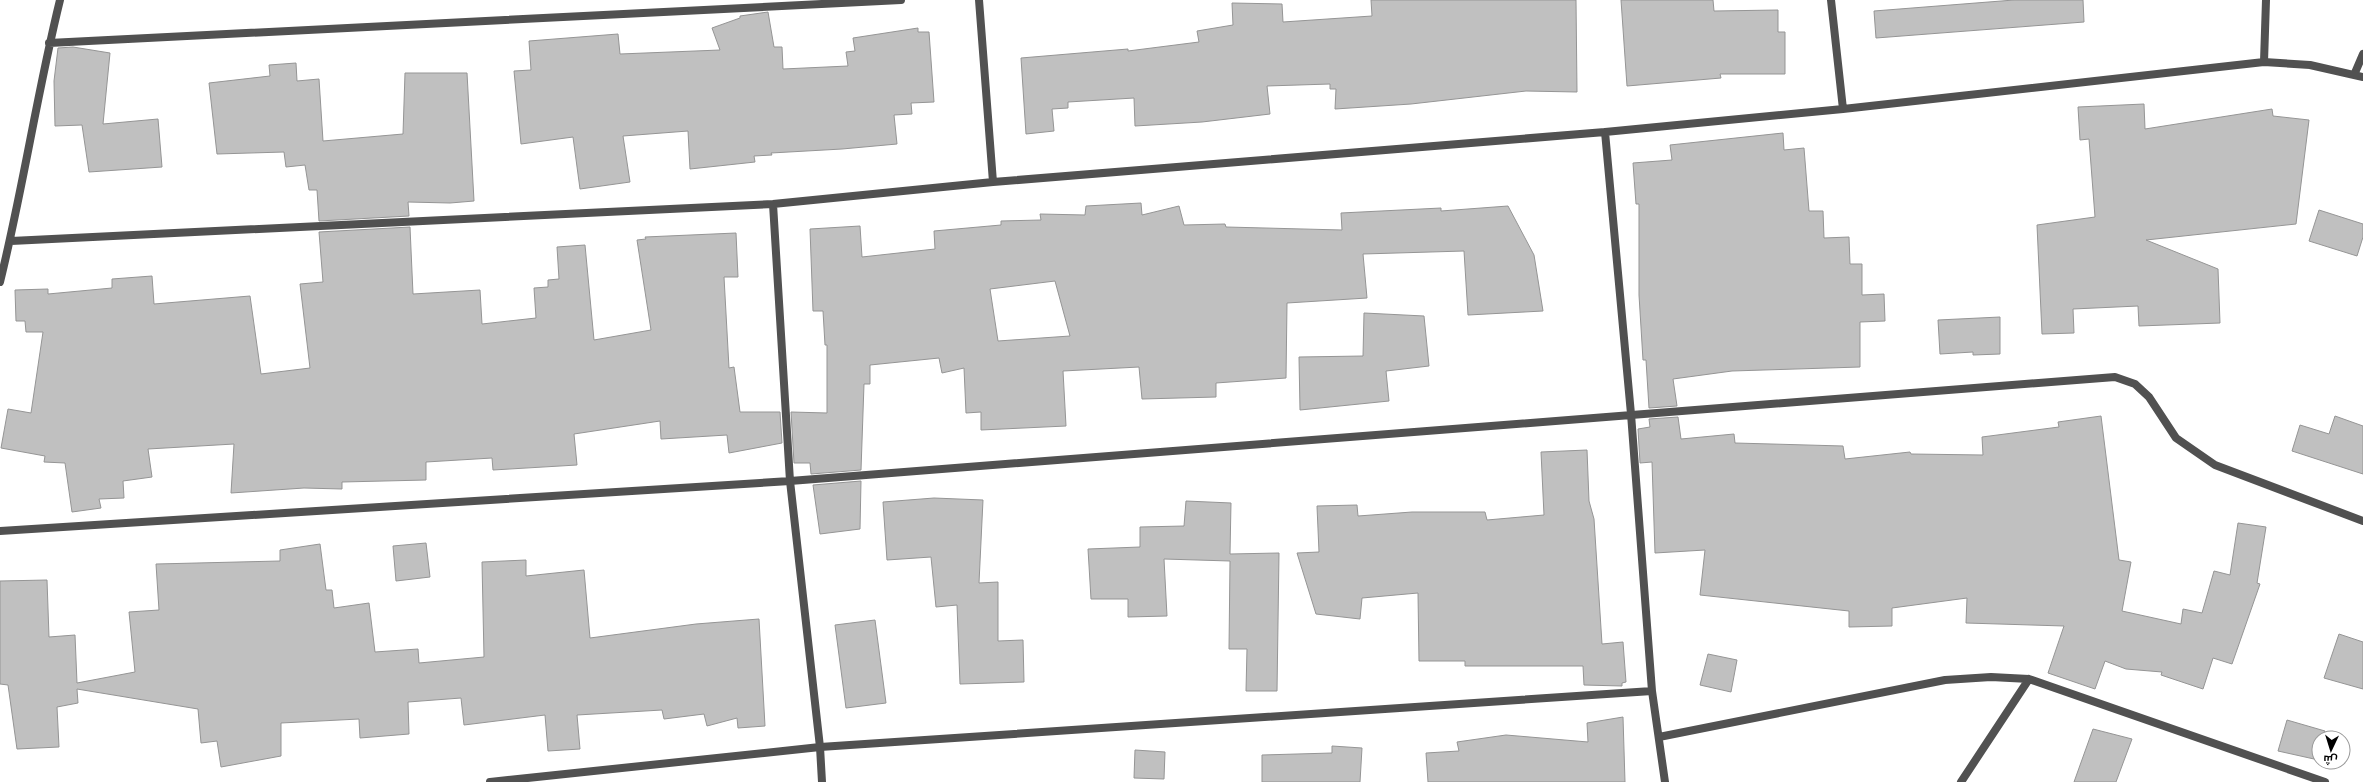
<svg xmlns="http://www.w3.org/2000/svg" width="2363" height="782" viewBox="0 0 2363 782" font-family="Ubuntu,Cairo,sans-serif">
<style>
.building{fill:#c0c0c0;stroke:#959595;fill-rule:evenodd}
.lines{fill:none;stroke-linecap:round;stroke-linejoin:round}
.minor{stroke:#515151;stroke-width:8}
</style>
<rect width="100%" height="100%" fill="#fff"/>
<path class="building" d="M1371 0H1576L1577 92 1526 91 1411 104 1335 109 1336 89H1330V84L1267 86 1270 114 1202 122 1135 126 1134 98 1068 102V108L1052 109 1054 131 1026 134 1021 58 1128 49V51L1199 42 1197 31 1233 25 1232 3 1282 4 1283 22 1372 16Z
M1621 0H1713L1714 11 1778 10V32H1785V74H1720L1721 78 1627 86Z
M2014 0H2083L2084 22 1876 38 1874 11Z
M768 12 774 47H782L783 69 848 66 846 52 855 51 853 38 918 28V32H929L934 102 911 103 912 114 894 115 897 144 842 149 771 153 772 155 754 156 755 162 690 169 688 131 623 136 630 182 580 189 573 137 521 144 514 71 531 70 529 41 618 34 620 54 720 50 712 28 740 18V16Z
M73 47 110 53 103 124 158 119 162 167 89 172 82 125 55 126 54 81 58 48Z
M296 63 297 81 319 79 323 141 403 134 405 73H467L474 201 450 203 408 202 409 216 319 221 317 190H309L305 165 286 167 284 152 217 154 209 83 270 76 269 65Z
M2144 104 2145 129 2272 109 2273 116 2309 120 2296 224 2146 240 2218 269 2220 323 2139 326 2138 306 2073 309 2074 333 2042 334 2037 225 2095 217 2089 139 2080 140 2078 107Z
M1783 133 1784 150 1804 148 1809 211H1823L1824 238 1849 237 1850 264H1862V295L1884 294 1885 321 1860 322V367L1732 371 1673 379 1677 406 1649 408 1646 360H1643L1639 295V204H1636L1633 163 1672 160 1670 145Z
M1141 203 1142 215 1179 206 1184 225 1225 224 1226 227 1342 230 1341 213 1441 208V211L1508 206 1534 255 1543 311 1468 315 1464 251 1363 254 1367 298 1287 303 1286 378 1216 383V397L1142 399 1139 367 1063 371 1066 426 981 430V412L966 413 964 368 942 373 939 358 870 365V384H864L861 470 811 474 810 463H794L791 412 827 413V345H825L823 311H813L810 229 860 226 862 257 935 249 934 231 1001 225V221L1041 220 1040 214 1085 215 1086 206ZM1055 281 1070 336 998 341 990 289Z
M2319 210 2363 224V237L2357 256 2309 241Z
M410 227 413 294 480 290 482 324 536 318 534 288 548 287V280L559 279 557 247 585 245 594 340 651 330 637 240 646 239 645 237 736 233 738 277H724L729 368 734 367 740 412H780L782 443 729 453 727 435 661 439 660 421 574 434 577 465 493 470 492 458 426 462V480L342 482V489L304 488 231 493 234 444 148 449 152 477 123 481 124 498 99 499 101 508 72 512 65 463 44 462 45 456 1 448 8 409 31 413 43 332H26L25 321H16L15 290 48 289V294L112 288V279L152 276 154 304 250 296 261 374 310 368 300 284 323 282 319 232Z
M1364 313 1424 316 1429 366 1386 371 1389 401 1300 410 1299 357 1363 356Z
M2000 317V354L1973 355V352L1940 354 1938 320Z
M2101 416 2119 560 2131 562 2122 611 2181 624 2183 609 2202 613 2214 571 2230 575 2238 523 2266 527 2257 583 2260 584 2232 664 2213 658 2203 689 2161 675 2162 672 2126 669 2105 661 2095 689 2048 673 2064 626 1966 623 1967 598 1892 608V626L1849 627V611L1700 595 1705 550 1655 553 1652 462 1640 463 1638 429 1650 427 1649 419 1678 417 1681 439 1734 434 1735 443 1843 446 1845 459 1910 452 1911 454 1983 455 1982 437 2059 427 2058 422Z
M2335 416 2363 426V474L2292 451 2300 425 2329 434Z
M1587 450 1589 501 1594 519 1602 644 1623 642 1626 682 1622 683V686L1584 685 1583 666H1465V661H1419L1418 593 1362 598 1360 619 1316 614 1297 553 1319 552 1317 506 1357 505 1358 516 1412 512H1485L1487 520 1544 515 1541 452Z
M861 481 860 529 820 534 813 485Z
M934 498 983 500 979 583 998 582V641L1023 640 1024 682 960 684 957 605 936 607 931 557 887 560 883 502Z
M1186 501 1231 503 1230 554 1279 553 1277 691H1246L1247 649H1229L1230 561 1164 559 1167 616 1128 617V599H1091L1088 549 1140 547V527L1184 526Z
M426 543 430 577 396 581 393 546Z
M320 544 326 590H332L334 608 369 603 375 652 418 649 419 663 484 657 482 562 526 560V576L584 570 590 638 696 624 759 619 765 726 738 728 737 718 707 726 704 714 664 719 662 710 577 715 580 749 548 751 545 715 464 725 461 698 408 702 409 734 360 738 359 719 281 723V756L221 767 217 741 201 743 198 709 77 689 78 703 57 707 59 747 17 749 8 685 0 684V581L47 580 49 637 75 635 77 683 135 672 129 612 159 610 156 564 280 561V550Z
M875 620 886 703 846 708 835 625Z
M2339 634 2363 642V689L2324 678Z
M1708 654 1737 660 1731 692 1700 685Z
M1623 717 1625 782H1428L1426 753 1459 751 1457 742 1506 735 1588 742 1587 723Z
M2287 720 2325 731 2322 738H2319V747L2314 759 2278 751Z
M2093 729 2132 739 2116 782H2074Z
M1332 746 1362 748 1360 782H1262V755L1332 753Z
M1135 750 1165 752 1164 779 1134 778Z"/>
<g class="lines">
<path class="minor" d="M979 0 993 182
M1831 0 1843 109
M49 43 901 0
M2264 62 2266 0
M2354 75 2363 54
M1605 132 1631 414 1652 691 1665 782
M773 204 790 481 820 747 822 782
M11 241 773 204 993 182 1605 132 1843 109 2264 62 2310 65 2363 77
M0 282C23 189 37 93 60 0
M0 531 790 481 2115 377 2135 384 2149 397 2176 438 2215 465 2363 521
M1659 737 1945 680 1991 677 2029 679 2325 782
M490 782 820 747 1652 691
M1961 782 2029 679"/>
</g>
<g transform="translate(2331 750) rotate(184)"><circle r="19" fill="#ffffff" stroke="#999999"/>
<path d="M0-3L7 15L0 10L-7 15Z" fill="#000000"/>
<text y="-6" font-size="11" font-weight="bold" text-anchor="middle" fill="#000000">ش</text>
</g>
</svg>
